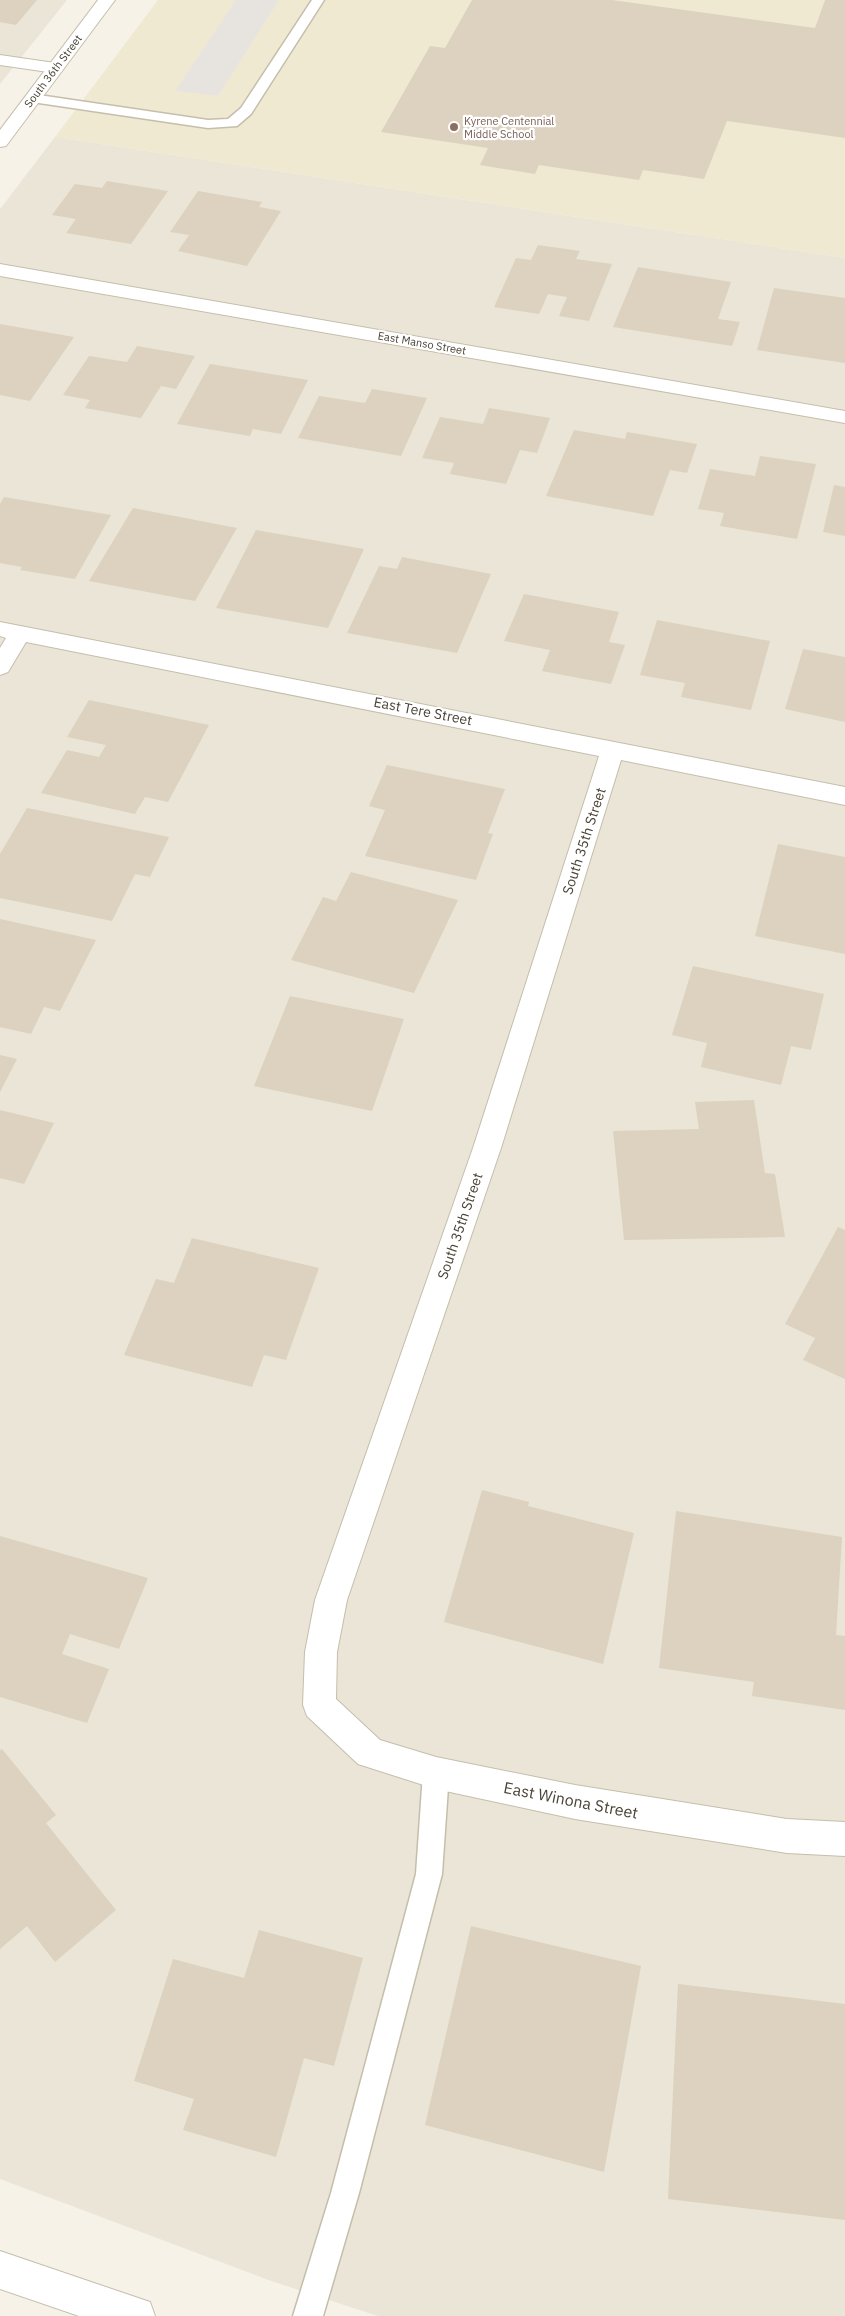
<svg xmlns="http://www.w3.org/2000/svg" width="845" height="2316" viewBox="0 0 845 2316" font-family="'IBM Plex Sans',sans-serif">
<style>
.residential{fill:#eae5d6}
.education{fill:#f0e9d1}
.parking{fill:#e7e4e0}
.building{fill:#dcd2bf}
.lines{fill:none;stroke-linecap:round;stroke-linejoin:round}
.service-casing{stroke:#c5beac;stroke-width:3}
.minor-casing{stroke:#c5beac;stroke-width:2}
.tertiary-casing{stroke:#c5beac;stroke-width:2}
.service{fill:#fff;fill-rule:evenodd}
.minor{fill:#fff;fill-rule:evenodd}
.tertiary{fill:#fff;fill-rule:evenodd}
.education-dot{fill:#8d6e63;stroke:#fff;stroke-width:2}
.labels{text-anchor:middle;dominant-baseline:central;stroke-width:4.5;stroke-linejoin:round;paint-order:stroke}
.far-street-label{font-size:11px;fill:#4a4336;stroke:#fff}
.far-education-label{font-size:11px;fill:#785e54;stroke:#fff;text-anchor:start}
.street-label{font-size:14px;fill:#4a4336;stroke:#fff}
.near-street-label{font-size:16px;fill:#4a4336;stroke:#fff}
</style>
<rect width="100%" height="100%" fill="#f6f2e8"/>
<path class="residential" d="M0 0H67L0 84Z
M55 137 845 258V2316H378L274 2282 0 2179V209Z"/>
<path class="education" d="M158 0H845V258L55 137Z"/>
<path class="parking" d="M236 0H279L218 96 175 91Z"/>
<path class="building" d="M0 0H37L16 25 0 22Z
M472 0H612L815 28 825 0H845V138L727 121 704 179 643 170 639 180 539 165 535 174 480 165 488 148 381 132 430 46 445 48Z
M107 181 168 191 131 244 66 233 76 219 52 215 75 184 102 188Z
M198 191 262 202 259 207 281 211 247 266 178 251 189 235 170 232Z
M538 245 580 251 576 259 612 264 589 321 559 316 567 297 548 294 539 314 494 307 516 258 531 260Z
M638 267 731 282 718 319 740 322 732 346 613 327Z
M774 288 845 298V363L757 350Z
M0 324 74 337 30 401 0 395Z
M137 346 195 356 176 389 161 386 141 418 85 408 90 400 63 395 89 356 127 362Z
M210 364 308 380 281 434 253 429 250 436 177 424Z
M372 389 427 398 401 456 298 438 319 396 365 403Z
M489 408 550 418 537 453 520 450 506 484 450 474 454 463 422 458 440 417 483 424Z
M574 430 625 439 627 432 697 444 687 473 670 470 653 516 546 496Z
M760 456 816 464 797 539 720 526 724 513 698 509 710 469 755 476Z
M834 485 845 487V536L823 532Z
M4 497 111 515 75 579 20 570 22 567 0 563V504Z
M133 508 237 528 195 601 89 581Z
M256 530 364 549 328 628 216 608Z
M402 557 491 574 457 653 347 633 379 566 397 569Z
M524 594 619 612 609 642 625 645 611 684 542 671 550 650 504 641Z
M657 620 770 641 751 710 681 697 685 683 640 675Z
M803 649 845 657V722L785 709Z
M89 700 209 725 168 802 145 797 135 814 41 793 67 750 99 757 106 745 67 737Z
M387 765 505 789 488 833 493 834 476 880 365 856 385 810 369 806Z
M27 808 169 837 150 877 135 874 112 921 0 898V854Z
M778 844 845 857V954L755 936Z
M351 872 458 900 414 993 291 960 323 897 336 901Z
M0 919 96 940 60 1011 44 1007 31 1034 0 1027Z
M693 966 824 994 811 1050 791 1046 781 1085 701 1067 707 1043 672 1035Z
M290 996 404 1019 372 1111 254 1086Z
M0 1055 17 1059 0 1092Z
M754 1100 765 1173 775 1174 785 1237 624 1240 613 1131 699 1129 695 1102Z
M0 1110 54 1123 24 1184 0 1178Z
M838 1227 845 1230V1379L803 1360 815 1338 785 1324Z
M192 1238 319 1268 286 1360 264 1355 252 1387 124 1355 156 1279 174 1283Z
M482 1490 529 1502 528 1506 634 1533 603 1664 444 1622Z
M676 1511 842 1537 836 1635 845 1636V1710L752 1696 754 1682 659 1668Z
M0 1536 148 1578 119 1649 70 1634 62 1654 109 1669 87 1723 0 1697Z
M2 1749 56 1815 46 1823 116 1910 55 1962 27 1926 0 1949V1750Z
M471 1926 641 1966 604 2172 425 2125Z
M259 1930 363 1958 334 2066 304 2058 276 2157 183 2130 194 2099 134 2081 173 1959 244 1978Z
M678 1984 845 2004V2220L668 2199Z"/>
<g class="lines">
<g class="service-casing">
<path id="service" d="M312 0H324L251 114 237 126 208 128 32 102 25 98 32 94 208 120 228 119 241 108Z
M436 1760 445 1764 449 1773 442 1874 359 2193 323 2316H293L331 2193 416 1874 423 1773 427 1764Z"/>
</g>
<g class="minor-casing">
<path id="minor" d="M0 55 55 63 61 64 64 68 61 72 55 73 0 65Z
M0 264 845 411V423L0 276Z
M0 622 845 787V805L621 760 501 1148 347 1600 337 1652 336 1699 380 1740 436 1757 575 1785 787 1819 845 1822V1856L787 1853 575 1819 436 1789 358 1764 307 1716 303 1705 305 1652 315 1600 473 1148 599 756 26 642 8 672 0 675V648L6 638 0 636Z
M0 2251 150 2302 155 2316H79L0 2289Z"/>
</g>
<g class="tertiary-casing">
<path id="tertiary" d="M98 0H115L6 146 0 147V130Z"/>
</g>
<use href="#service" class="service"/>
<use href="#minor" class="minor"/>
<use href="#tertiary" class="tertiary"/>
</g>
<circle class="education-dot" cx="454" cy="127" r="5"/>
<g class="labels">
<g class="far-street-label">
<text transform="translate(53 71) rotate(-53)">South 36th Street</text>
<text transform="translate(422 343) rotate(10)">East Manso Street</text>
</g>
<g class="far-education-label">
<text x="464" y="121">Kyrene Centennial<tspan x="464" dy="13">Middle School</tspan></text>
</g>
<g class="street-label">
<text transform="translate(423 711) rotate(11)">East Tere Street</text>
<text transform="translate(584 841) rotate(-72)">South 35th Street</text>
<text transform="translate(460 1226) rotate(-71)">South 35th Street</text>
</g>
<g class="near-street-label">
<text transform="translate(571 1800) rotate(11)">East Winona Street</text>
</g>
</g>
</svg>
